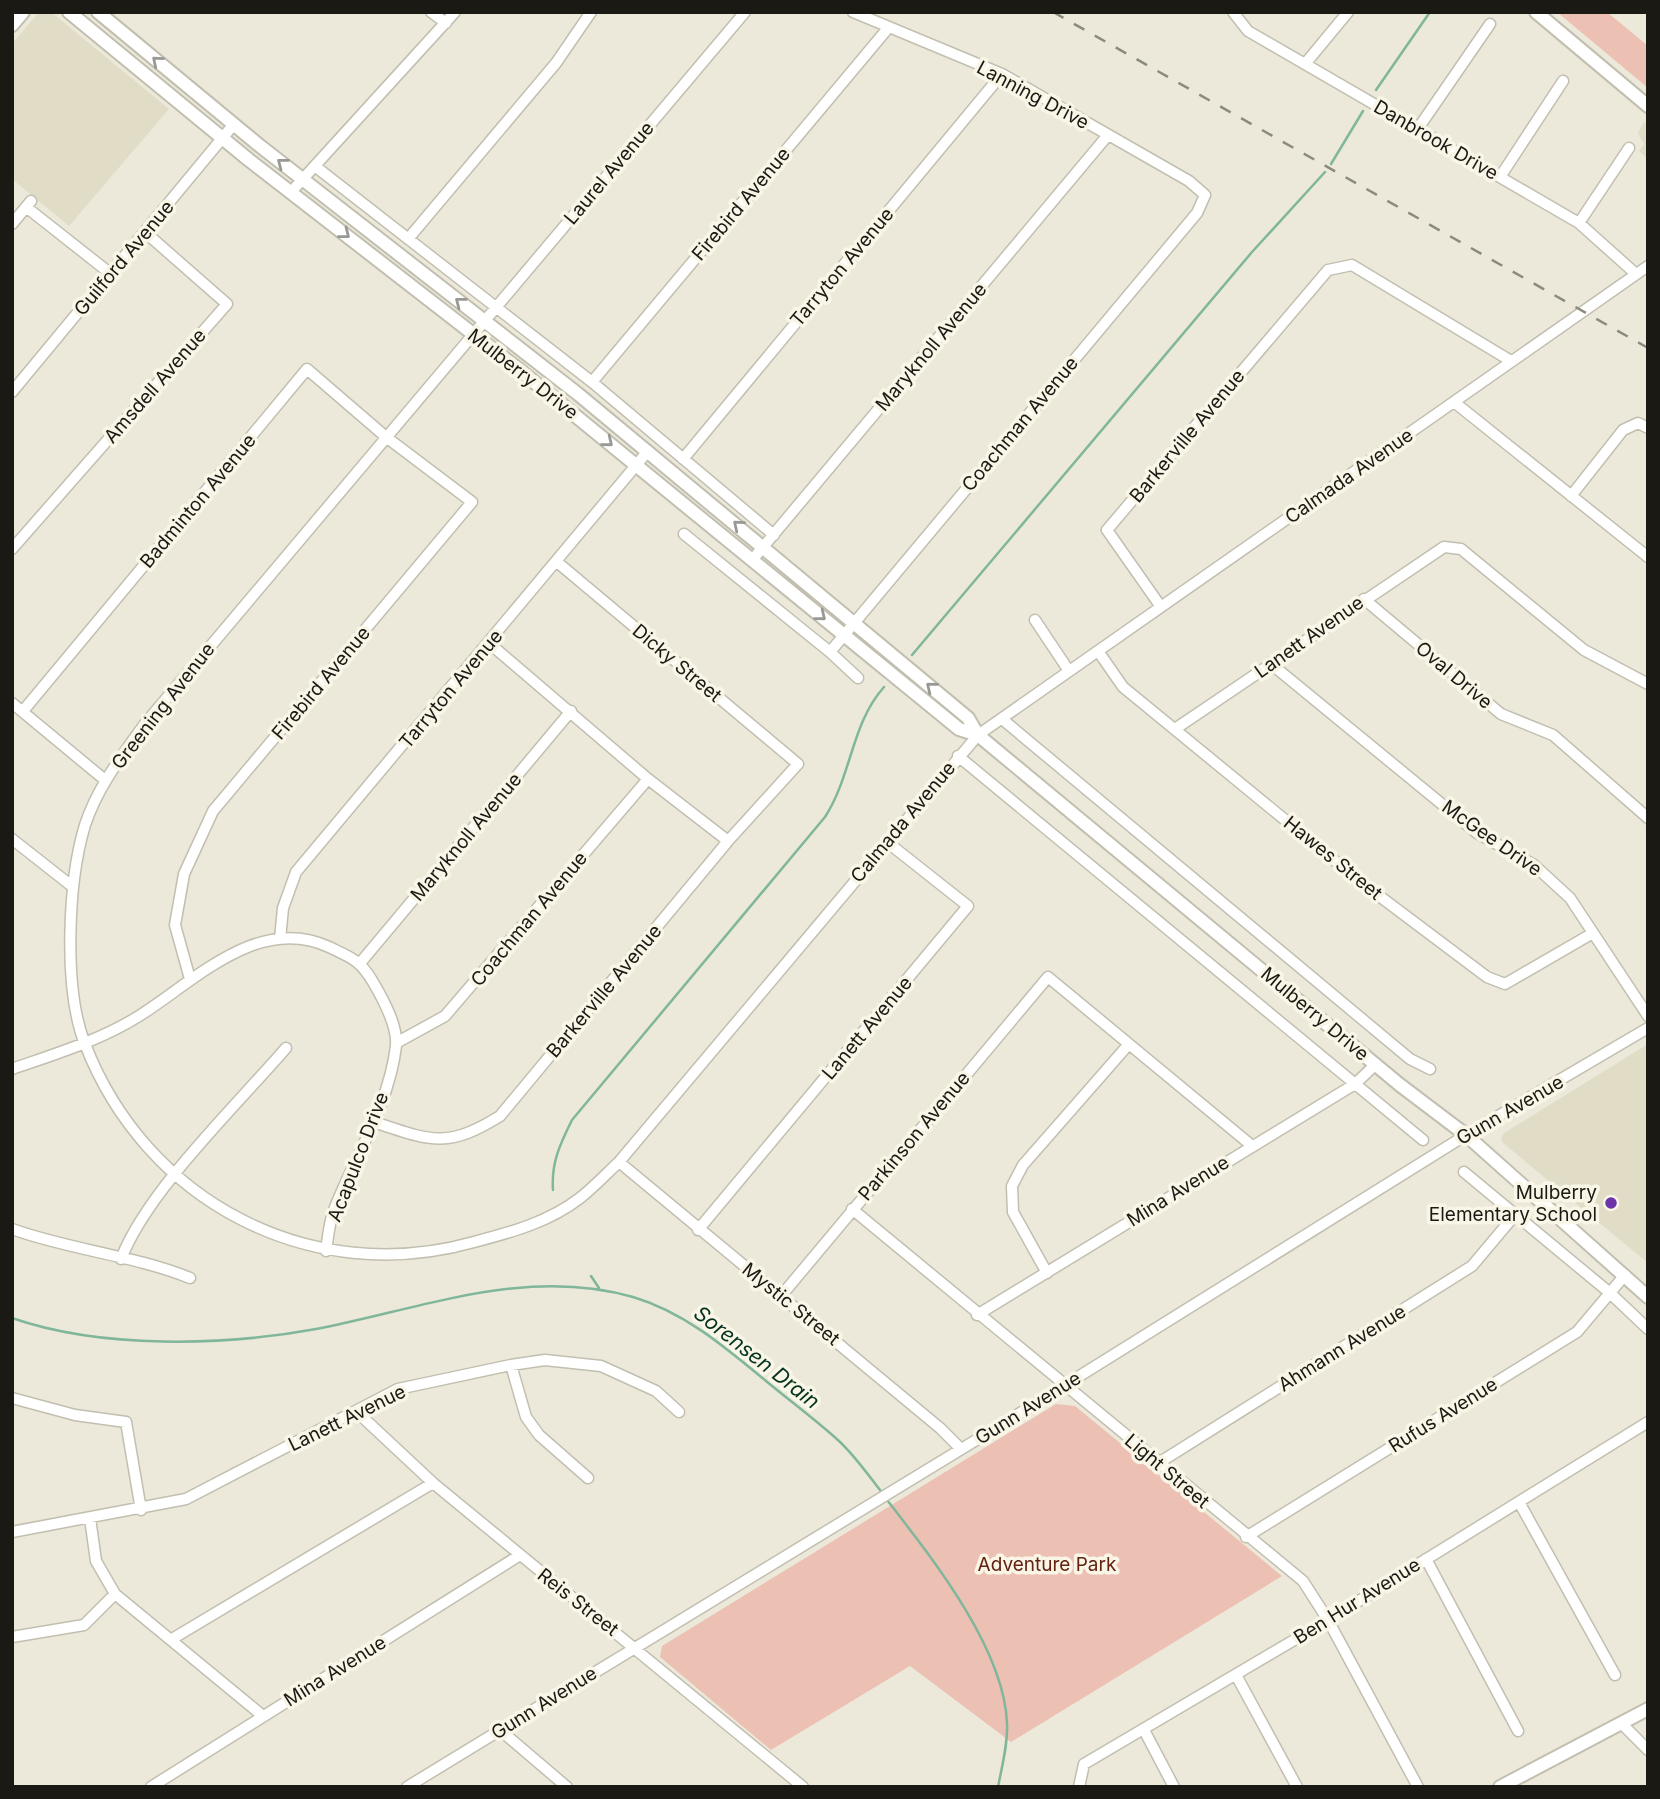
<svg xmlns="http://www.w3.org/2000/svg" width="1660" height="1799" viewBox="0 0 1660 1799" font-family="Inter,sans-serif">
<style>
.built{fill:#e0dcc6}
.green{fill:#edc0b4}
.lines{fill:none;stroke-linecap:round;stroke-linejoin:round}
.stream{stroke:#80b69a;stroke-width:2.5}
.minor-casing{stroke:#c2bfb0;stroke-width:13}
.major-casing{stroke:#c2bfb0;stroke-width:16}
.minor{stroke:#fff;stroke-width:10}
.major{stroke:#fff;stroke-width:12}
.rail{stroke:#8c8a7f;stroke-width:2.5;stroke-dasharray:12 12;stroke-linecap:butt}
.oneway{stroke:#989895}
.poi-dot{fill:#6d33a9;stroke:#f9f6e7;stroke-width:2.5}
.labels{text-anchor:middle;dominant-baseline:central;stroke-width:7;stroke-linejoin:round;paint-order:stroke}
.street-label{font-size:19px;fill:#1a1914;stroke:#f9f6e7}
.poi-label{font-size:19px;fill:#1a1914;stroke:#f9f6e7;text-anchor:end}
.park-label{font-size:19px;fill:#652210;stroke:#f9f6e7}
.water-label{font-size:21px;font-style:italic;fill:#03321f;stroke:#f9f6e7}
</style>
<rect width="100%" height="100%" fill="#ece9da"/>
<path class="built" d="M39 12H51L169 109 69 226 12 179V44Z
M1644 122 1648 125V159L1639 151 1644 144 1638 133Z
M1648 1044V1263L1503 1143 1501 1138 1504 1133Z"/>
<path class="green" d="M1557 12H1607L1648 46V88Z
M1056 1404 1075 1406 1282 1576 1011 1742 910 1666 771 1750 660 1657 662 1646Z"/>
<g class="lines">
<path class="stream" d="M1376 90 1430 12
M1331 164 1363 111
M912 655 1252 252 1325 172
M553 1190C551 1163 560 1144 572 1120L825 817C852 775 851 724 884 687
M591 1276 599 1288
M12 1318C101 1349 224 1346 316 1329 421 1309 526 1266 633 1297 684 1312 725 1347 766 1381 790 1401 816 1420 839 1441 856 1457 869 1476 883 1494
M887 1500C932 1558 1004 1648 1007 1723 1008 1744 1002 1766 998 1787"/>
<g class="minor-casing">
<path id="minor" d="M431 12 446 23
M745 12 144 725C121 757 97 788 85 825 68 881 63 989 85 1044 146 1202 311 1288 474 1242 512 1232 549 1222 580 1198 594 1187 606 1174 619 1162L978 735 1648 266
M1233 12 1248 31 1579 223 1636 274
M1305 64 1348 12
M1417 130 1490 24
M316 167 592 382 774 535
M1500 177 1563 81
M291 192 455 12
M26 207 111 274
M1579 223 1629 148
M12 224 31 201
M408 239 556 63 591 12
M592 382 889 27
M12 392 234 124
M1454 402 1648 557
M683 459 1002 74
M1571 496 1623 430 1638 423 1648 428
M684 534 830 652 858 678
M12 549 227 304 146 233
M753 559 1108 135
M1364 599 1501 714 1553 735 1648 818
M1161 607 1107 530 1328 270 1352 265 1511 361
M1035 620 1069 671
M489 643 648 779 728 841
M1098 651 1123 687 1362 883 1487 977 1505 984 1593 933
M830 652 1197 213 1205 195 1189 181 1002 74 853 12
M1270 663 1477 833 1534 865 1570 898 1648 1016
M12 703 105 780
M23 711 307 369 386 437 472 502 213 811 184 874 175 925 190 979
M1002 719 1410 1059 1430 1069
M1175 729 1444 547 1461 549 1584 650 1648 684
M958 756 1423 1140
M12 839 73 887
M280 939 283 908 296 872 648 451
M361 962 571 711
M396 1043 445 1016 648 779
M12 1069C55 1054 101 1040 139 1016 195 981 258 914 329 947 352 958 360 960 373 982 383 999 398 1026 396 1046 389 1105 355 1156 334 1210 329 1222 328 1238 326 1251
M374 1122C431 1141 447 1149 500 1116L728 841 798 764 557 562
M619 1162 940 1428 961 1449
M1464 1172 1610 1293 1648 1329
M852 1209 1303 1581 1328 1620 1418 1787
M12 1229C70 1250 133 1255 190 1278
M698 1230 968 906 887 842
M121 1259C147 1191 237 1105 286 1048
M1047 1273 1013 1212 1012 1186 1023 1165 1129 1044
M781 1296 1048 977 1251 1145
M977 1315 1355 1084 1376 1064
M511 1365 526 1417 539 1435 588 1478
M12 1398 75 1415 126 1422 141 1510
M357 1412 433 1483 803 1787
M1157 1464 1472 1266 1514 1216
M1519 1502 1615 1675
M90 1518 96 1561 115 1594 263 1716
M12 1532 186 1499 398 1389 511 1365 545 1360 601 1366 656 1391 679 1412
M1246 1537 1577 1332 1625 1275
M1426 1559 1518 1731
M12 1637 84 1625 115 1594
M172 1639 433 1483
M1236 1675 1297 1787
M1622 1724 1648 1750
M500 1730 567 1787
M1144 1730 1174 1787
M151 1787 520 1555
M407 1787 1009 1420 1466 1135 1648 1028
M1079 1787 1084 1764 1328 1620 1648 1422"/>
</g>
<g class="major-casing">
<path id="major" d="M69 12 249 160 517 368 959 729 978 735 1400 1085 1466 1135 1648 1297
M98 12 260 146 578 394 968 718 978 735
M1536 12 1648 106
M12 25 23 12
M1500 1787 1648 1709"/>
</g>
<use href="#minor" class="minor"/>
<use href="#major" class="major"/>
<path class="rail" d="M1053 12 1648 348"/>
</g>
<defs><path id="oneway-chevron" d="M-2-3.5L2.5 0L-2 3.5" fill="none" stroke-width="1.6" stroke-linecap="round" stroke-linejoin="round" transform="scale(1.75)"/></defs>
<g class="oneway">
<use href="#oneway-chevron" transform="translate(157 61) rotate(-140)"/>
<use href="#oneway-chevron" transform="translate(282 163) rotate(-142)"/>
<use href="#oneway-chevron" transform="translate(345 234) rotate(38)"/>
<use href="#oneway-chevron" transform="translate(460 302) rotate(-142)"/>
<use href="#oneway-chevron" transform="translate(608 442) rotate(39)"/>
<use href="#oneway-chevron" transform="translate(738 525) rotate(-140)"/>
<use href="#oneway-chevron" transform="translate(821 616) rotate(39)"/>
<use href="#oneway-chevron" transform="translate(931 687) rotate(-141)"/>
</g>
<circle class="poi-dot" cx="1611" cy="1203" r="7"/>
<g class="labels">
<g class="street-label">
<text transform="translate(1033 95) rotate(28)">Lanning Drive</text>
<text transform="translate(1436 140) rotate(30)">Danbrook Drive</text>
<text transform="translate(609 173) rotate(-50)">Laurel Avenue</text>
<text transform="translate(741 204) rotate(-50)">Firebird Avenue</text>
<text transform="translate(124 258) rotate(-50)">Guilford Avenue</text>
<text transform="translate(842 267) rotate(-50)">Tarryton Avenue</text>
<text transform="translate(931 347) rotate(-50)">Maryknoll Avenue</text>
<text transform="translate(523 374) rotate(38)">Mulberry Drive</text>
<text transform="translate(155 386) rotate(-49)">Amsdell Avenue</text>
<text transform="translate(1020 424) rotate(-50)">Coachman Avenue</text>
<text transform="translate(1187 436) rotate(-50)">Barkerville Avenue</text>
<text transform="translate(1349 476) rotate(-35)">Calmada Avenue</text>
<text transform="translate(198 501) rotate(-50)">Badminton Avenue</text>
<text transform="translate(1309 637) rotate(-35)">Lanett Avenue</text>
<text transform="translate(677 663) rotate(40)">Dicky Street</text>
<text transform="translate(1454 675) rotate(40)">Oval Drive</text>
<text transform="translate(321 683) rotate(-50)">Firebird Avenue</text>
<text transform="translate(451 689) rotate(-50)">Tarryton Avenue</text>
<text transform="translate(163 706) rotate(-52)">Greening Avenue</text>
<text transform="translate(903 822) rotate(-50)">Calmada Avenue</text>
<text transform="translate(466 837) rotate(-50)">Maryknoll Avenue</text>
<text transform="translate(1492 838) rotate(35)">McGee Drive</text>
<text transform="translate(1333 858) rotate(39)">Hawes Street</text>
<text transform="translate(529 919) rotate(-50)">Coachman Avenue</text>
<text transform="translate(604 991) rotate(-50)">Barkerville Avenue</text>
<text transform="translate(1315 1014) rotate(40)">Mulberry Drive</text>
<text transform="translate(867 1028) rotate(-50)">Lanett Avenue</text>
<text transform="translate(1510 1110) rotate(-30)">Gunn Avenue</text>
<text transform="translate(914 1136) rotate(-50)">Parkinson Avenue</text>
<text transform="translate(358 1157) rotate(-69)">Acapulco Drive</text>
<text transform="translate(1178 1191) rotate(-32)">Mina Avenue</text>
<text transform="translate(791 1304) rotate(39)">Mystic Street</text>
<text transform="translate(1342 1348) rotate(-32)">Ahmann Avenue</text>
<text transform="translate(1028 1408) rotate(-32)">Gunn Avenue</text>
<text transform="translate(1443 1415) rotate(-32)">Rufus Avenue</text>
<text transform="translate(347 1418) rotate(-26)">Lanett Avenue</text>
<text transform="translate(1167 1471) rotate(40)">Light Street</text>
<text transform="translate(1357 1601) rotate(-32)">Ben Hur Avenue</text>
<text transform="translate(578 1602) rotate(38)">Reis Street</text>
<text transform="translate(335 1671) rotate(-32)">Mina Avenue</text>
<text transform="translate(544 1703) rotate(-32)">Gunn Avenue</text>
</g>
<g class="poi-label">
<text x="1597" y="1192">Mulberry<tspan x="1597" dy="22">Elementary School</tspan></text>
</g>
<g class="park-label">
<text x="1047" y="1564">Adventure Park</text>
</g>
<g class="water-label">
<text transform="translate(757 1357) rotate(38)">Sorensen Drain</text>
</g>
</g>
<rect width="1660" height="1799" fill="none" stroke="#1a1914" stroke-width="28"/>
</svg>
